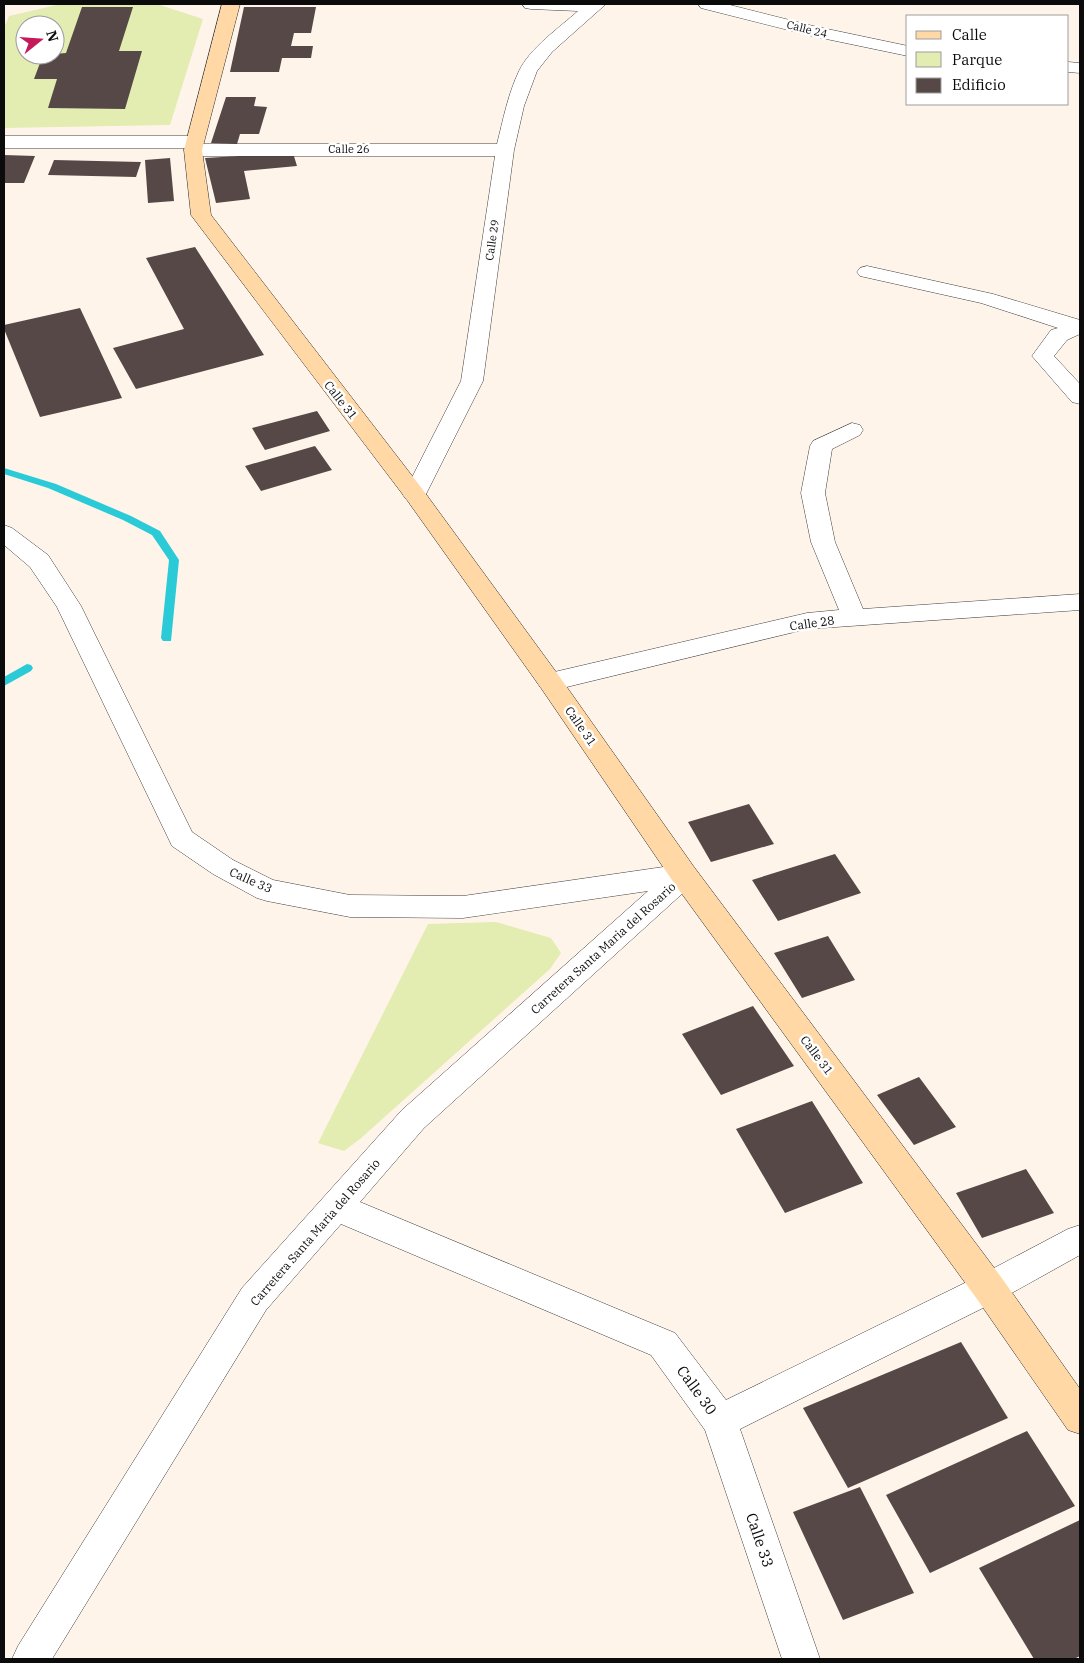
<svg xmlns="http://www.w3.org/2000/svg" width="1084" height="1663" viewBox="0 0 1084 1663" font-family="'IBM Plex Serif',serif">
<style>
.green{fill:#e3ecb1;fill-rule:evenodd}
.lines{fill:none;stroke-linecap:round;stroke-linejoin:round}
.stream{fill:#2bcad7;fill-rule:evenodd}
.building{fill:#554847}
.street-casing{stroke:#3e3e3e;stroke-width:1}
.secondary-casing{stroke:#2d2d2d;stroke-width:1}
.street{fill:#fff;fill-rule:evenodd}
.secondary{fill:#ffd8a5;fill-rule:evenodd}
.labels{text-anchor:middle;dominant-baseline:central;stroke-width:5;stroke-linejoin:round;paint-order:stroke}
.far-street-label{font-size:11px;fill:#0b0b0b;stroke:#fff}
.street-label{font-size:12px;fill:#0b0b0b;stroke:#fff}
.near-street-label{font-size:15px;fill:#0b0b0b;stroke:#fff}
</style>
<rect width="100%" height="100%" fill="#fff4ea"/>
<path class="green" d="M61 4H157L203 19 170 125 4 128V28L9 16ZM25 25H55V55H25Z
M496 922 551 938 561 953 550 969 360 1139 344 1151 318 1143 428 924Z"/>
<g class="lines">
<path class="stream" d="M4 468 56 484 131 516 160 531 179 560 171 641H163L161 638 169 560 152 535 123 520 48 488 4 474Z
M27 664 31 665 33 668 31 671 4 686V677Z"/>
</g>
<path class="building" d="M82 7H133L119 51H142L125 109 48 108 57 79H34L43 55 66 53Z
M244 7H316L311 33H294L291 46H313L311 58H282L279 72H230Z
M226 97H256L254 106 267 107 259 134H240L237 144 211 143Z
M293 153 297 166 244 171 250 199 216 203 205 158Z
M4 155 35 156 24 183H4Z
M170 158 174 201 148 203 145 160Z
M54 160 141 162 136 177 48 175Z
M195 247 264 355 136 389 113 348 184 329 146 258Z
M80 308 122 398 40 417 4 329V325Z
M317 411 330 431 265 450 252 428Z
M315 446 332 470 261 491 245 466Z
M749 804 774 844 711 862 688 822Z
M835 854 861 893 778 921 752 880Z
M828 936 855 980 802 998 774 953Z
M753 1006 794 1066 721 1095 682 1034Z
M919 1077 956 1127 914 1145 877 1095Z
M812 1101 863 1183 785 1213 736 1129Z
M1026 1169 1054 1213 982 1238 956 1193Z
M961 1342 1008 1418 848 1488 803 1408Z
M1027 1431 1075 1506 930 1573 886 1495Z
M860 1487 914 1593 843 1620 793 1512Z
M1080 1520V1656L1074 1659H1034L979 1568Z"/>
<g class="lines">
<g class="street-casing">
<path id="street" d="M522 4H606L552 52 537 71 524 106 514 150 483 381 423 500 415 502 407 500 403 495 461 381 495 156H193L186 154 184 150 185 148H4V136H194L201 138 203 142 202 144H497C503 120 508 94 519 71 530 48 559 28 578 11L531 9 525 8Z
M698 4H726L813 26 908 46V56L812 36 701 8Z
M1068 62 1080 63V73L1068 72Z
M867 266 993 294 1080 320V334L1067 340 1054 356 1080 384V404L1072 402 1032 356 1051 330 1058 328 981 303 860 276 857 272 860 268Z
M852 423 860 425 863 430 860 435 832 449 825 493 835 542 863 609 1080 594V610L807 629 550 691 541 688 537 682 541 676 550 673 807 613 839 610 811 542 801 493 810 446 813 441Z
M4 525 12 528 48 555 81 606 192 832 233 860 273 880 350 895 463 896 684 864 694 867 698 875 694 883 424 1128 360 1202 675 1333 726 1400 977 1277 1068 1229 1080 1225V1255L1001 1299 740 1429 820 1659H782L705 1430 651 1355 341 1224 266 1310 52 1659H12L18 1646 242 1288 402 1110 648 891 463 918 350 917 267 901 257 898 213 874 172 846 57 607 30 567 4 545Z"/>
</g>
<g class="secondary-casing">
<path id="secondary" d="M222 4H240L202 150 211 215 423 490 559 676 694 867 1001 1277 1080 1389V1434L1068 1430 977 1299 674 883 541 688 407 500 191 215 184 150Z"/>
</g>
<use href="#street" class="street"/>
<use href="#secondary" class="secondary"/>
</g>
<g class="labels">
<g class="far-street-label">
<text transform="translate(807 29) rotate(14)">Calle 24</text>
<text x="349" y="149">Calle 26</text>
<text transform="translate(492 240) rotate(-82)">Calle 29</text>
</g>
<g class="street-label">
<text transform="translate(341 400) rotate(52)">Calle 31</text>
<text transform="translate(812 623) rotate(-8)">Calle 28</text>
<text transform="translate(581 726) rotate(55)">Calle 31</text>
<text transform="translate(251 880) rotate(24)">Calle 33</text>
<text transform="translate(603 948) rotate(-42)">Carretera Santa Maria del Rosario</text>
<text transform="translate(817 1055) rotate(53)">Calle 31</text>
<text transform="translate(315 1232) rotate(-49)">Carretera Santa Maria del Rosario</text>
</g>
<g class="near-street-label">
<text transform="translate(697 1390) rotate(54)">Calle 30</text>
<text transform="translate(760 1540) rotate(71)">Calle 33</text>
</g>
</g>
<rect width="1084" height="1663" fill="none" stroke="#0b0b0b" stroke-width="10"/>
<rect x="906" y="15" width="162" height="90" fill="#ffffff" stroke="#9d9d9d"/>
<rect x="916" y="31" width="25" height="8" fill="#ffd8a5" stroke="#9d9d9d"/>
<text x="952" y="40" font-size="15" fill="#0b0b0b">Calle</text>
<rect x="916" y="52" width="25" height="15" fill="#e3ecb1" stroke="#9d9d9d"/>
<text x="952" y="65" font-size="15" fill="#0b0b0b">Parque</text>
<rect x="916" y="78" width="25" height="15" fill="#554847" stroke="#9d9d9d"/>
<text x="952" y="90" font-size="15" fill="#0b0b0b">Edificio</text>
<g transform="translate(40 40) rotate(73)"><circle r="24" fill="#ffffff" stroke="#9d9d9d"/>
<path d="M0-4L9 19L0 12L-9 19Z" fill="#c51a59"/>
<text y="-8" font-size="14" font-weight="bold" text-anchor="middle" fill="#0b0b0b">N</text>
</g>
</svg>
